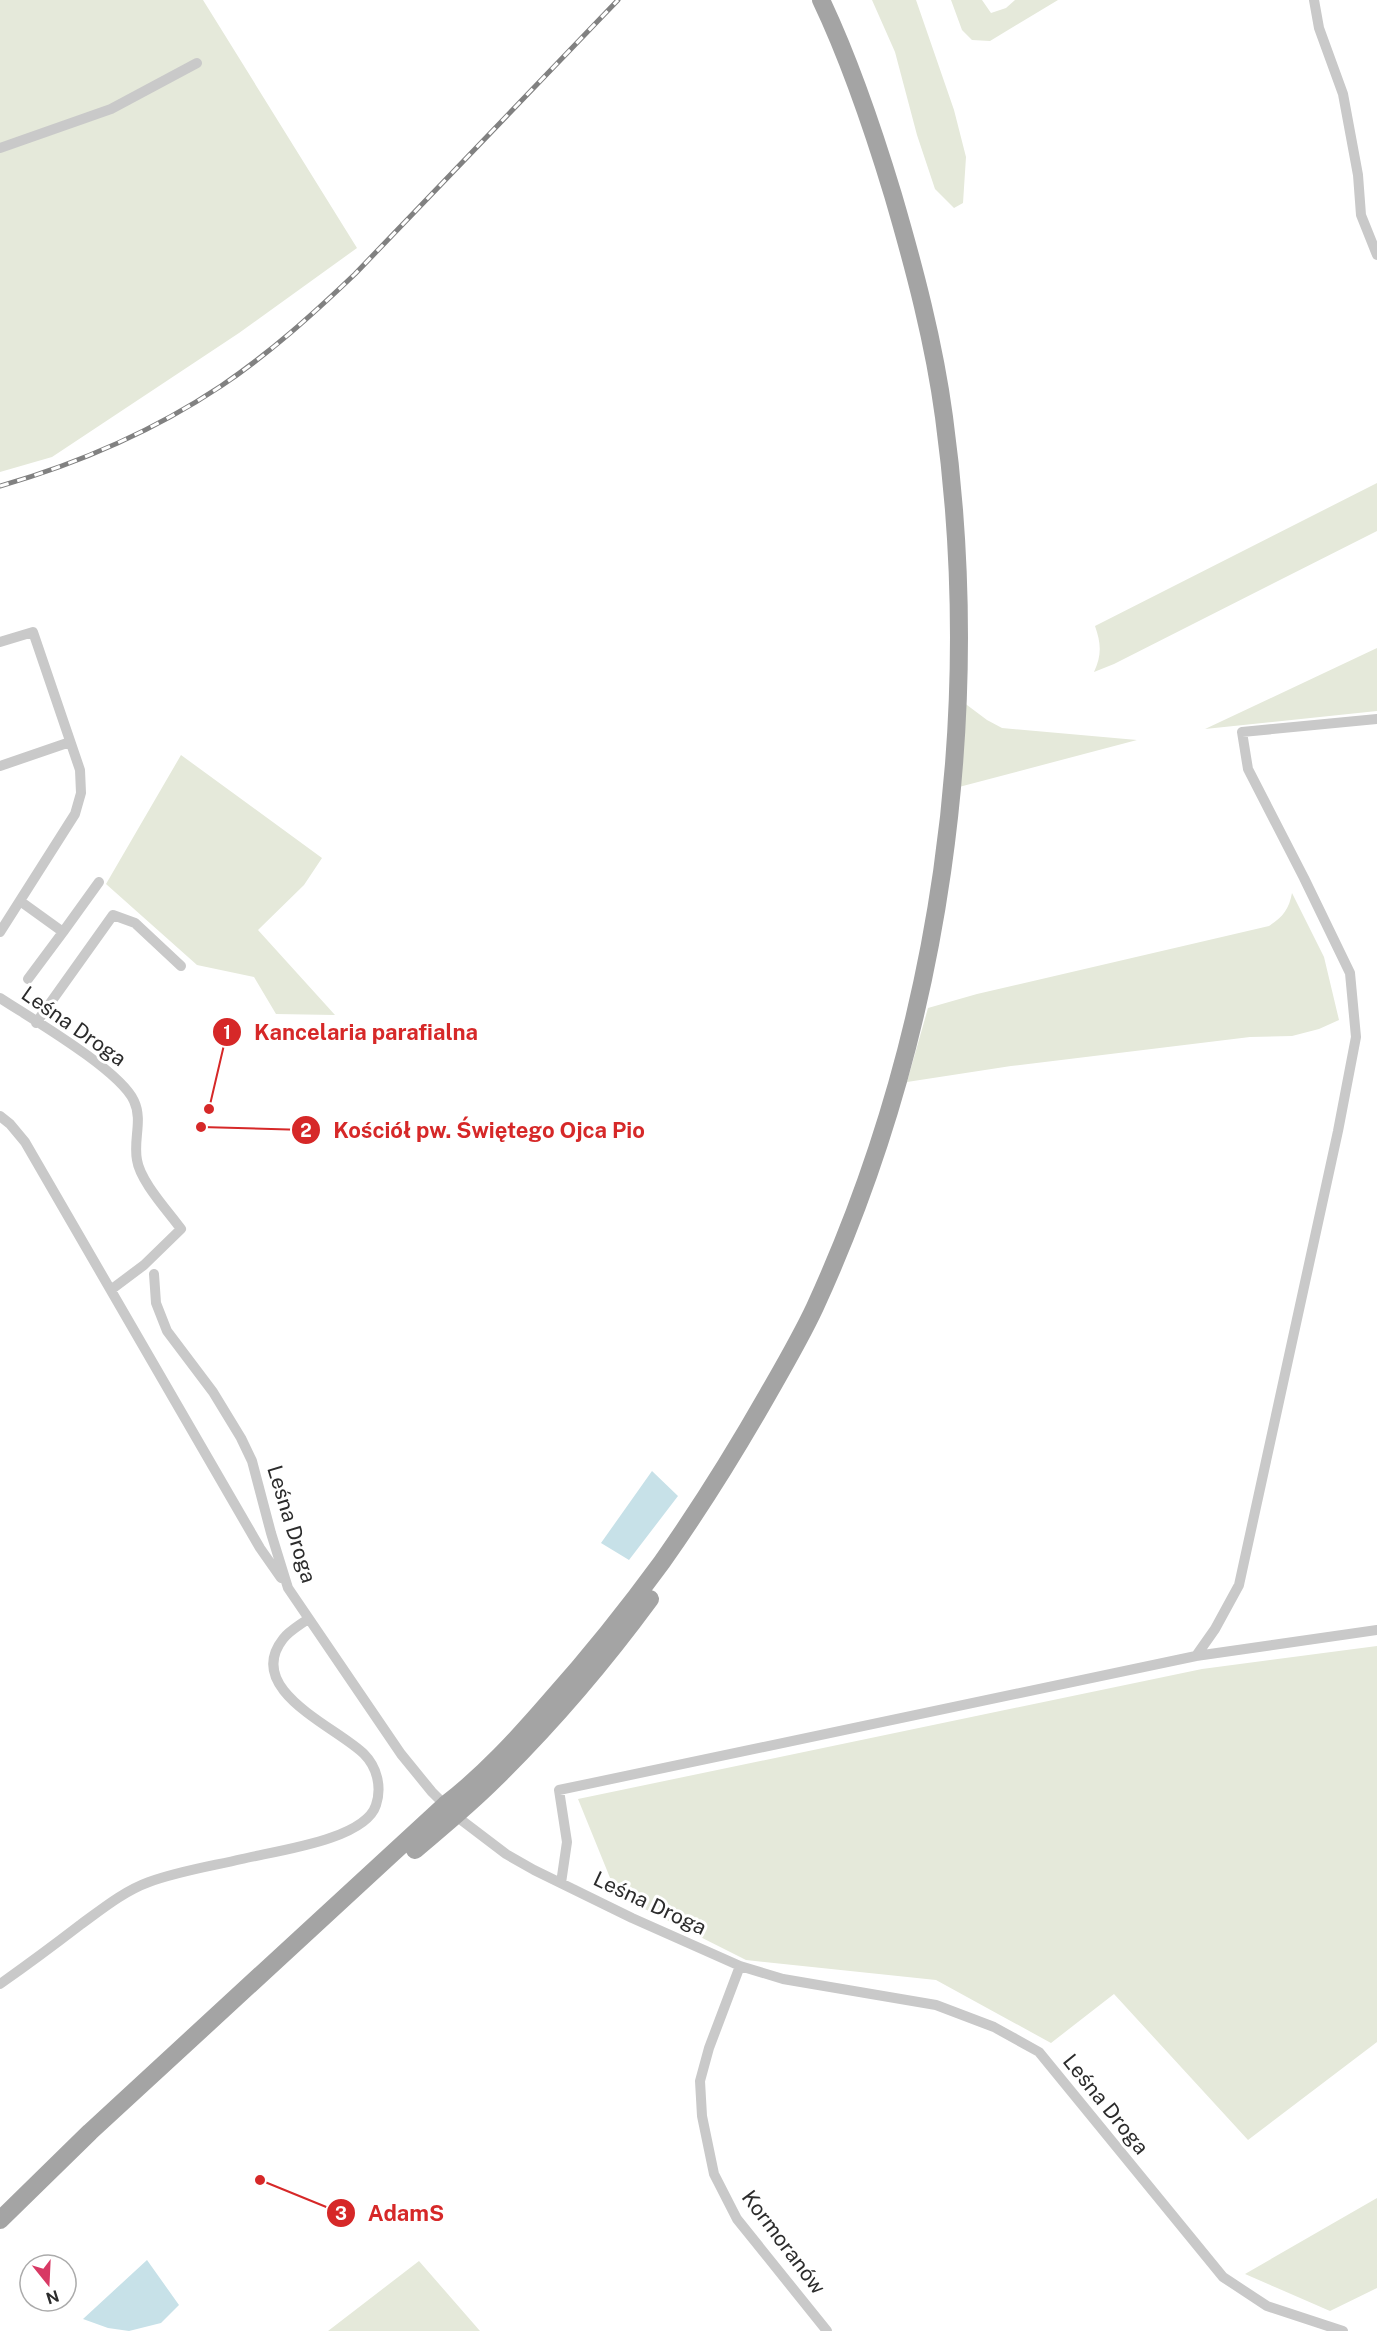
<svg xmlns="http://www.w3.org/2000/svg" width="1377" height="2331" viewBox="0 0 1377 2331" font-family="'Public Sans',sans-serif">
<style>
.green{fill:#e5e9da}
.water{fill:#c7e1e8}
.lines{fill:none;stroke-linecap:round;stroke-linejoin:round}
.minor{stroke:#c9c9c9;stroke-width:10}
.primary{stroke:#a4a4a4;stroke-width:18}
.rail-casing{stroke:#818181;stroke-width:5}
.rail{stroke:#fff;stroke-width:3;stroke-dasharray:9;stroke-linecap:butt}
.labels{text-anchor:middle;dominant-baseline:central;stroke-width:6;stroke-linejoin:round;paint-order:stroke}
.street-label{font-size:21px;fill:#2c2c2c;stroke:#fff}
.leader{fill:none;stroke:#d62828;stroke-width:2}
.callout-dot{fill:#d62828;stroke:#fff;stroke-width:2}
.mark-label{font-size:18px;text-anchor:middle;font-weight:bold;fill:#fff}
.callout-label{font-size:22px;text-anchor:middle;font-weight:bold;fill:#d62828;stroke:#fff;stroke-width:6;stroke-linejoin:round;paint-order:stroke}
</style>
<rect width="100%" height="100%" fill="#fff"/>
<path class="green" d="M0 0H203L357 248 239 333 52 457 0 472Z
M872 0H916L954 110 966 157 963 203 954 208 935 189 917 135 895 52Z
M951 0H982L991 13 1006 8 1015 0H1058L990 41 972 40 962 30Z
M1377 483V531L1114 664 1094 672C1102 655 1101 643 1095 626Z
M1377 648V711L1205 729Z
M963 702 987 720 1002 728 1137 740 959 787Z
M181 755 322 858 304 885 258 930 335 1015 276 1014 254 977 197 965 106 884Z
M1292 893 1324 957 1339 1020 1319 1029 1292 1036 1250 1037 1011 1066 907 1082 928 1008 977 994 1269 926C1283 917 1289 909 1292 893Z
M1377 1646V2042L1248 2140 1114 1994 1051 2043 936 1980 746 1960 617 1895 578 1799 1202 1669Z
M1377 2198V2288L1330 2311 1245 2274Z
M419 2261 480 2331H328Z"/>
<path class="water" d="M652 1471 678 1496 629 1560 601 1543Z
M147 2260 179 2305 161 2323 129 2331 108 2328 83 2319Z"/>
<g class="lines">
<path class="minor" d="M1314 0 1319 28 1343 94 1358 175 1361 215 1377 255
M0 148 111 109 197 63
M0 642 33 632 80 770 81 793 75 814 0 932
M0 766 70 742
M20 901 63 932 28 979
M63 932 99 882
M0 998C32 1019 120 1070 134 1101 143 1120 133 1140 137 1160 140 1181 168 1211 181 1229L144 1265 112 1289
M36 1023 113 915 135 923 181 966
M0 1116 10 1124 25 1142 260 1548 281 1578
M154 1274 156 1303 167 1331 213 1392 241 1438 252 1461 271 1533 288 1588 401 1754 432 1792 456 1816 506 1854 534 1870 632 1918 740 1966 783 1979 936 2005 994 2027 1039 2052 1223 2277 1267 2306 1343 2331
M1196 1656 1215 1629 1239 1585 1338 1131 1356 1037 1350 973 1304 878 1248 769 1242 732 1377 719
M561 1883 567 1842 559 1790 1196 1656 1377 1630
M740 1966 709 2048 700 2081 702 2116 714 2174 737 2219 827 2331
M0 1984C27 1965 54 1945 80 1925 102 1909 124 1891 149 1882 179 1871 212 1866 242 1859 275 1851 365 1840 376 1805 382 1787 377 1767 364 1754 337 1727 243 1690 283 1639 289 1631 300 1625 308 1619"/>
<path class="primary" d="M415 1850C442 1827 469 1805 494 1780 551 1724 603 1663 650 1599
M0 2220 90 2132 445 1805C484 1775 518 1738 550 1701 590 1656 627 1610 662 1562 700 1508 735 1452 768 1394 784 1366 801 1337 815 1307 941 1032 985 717 944 417 934 342 914 267 893 195 873 129 851 63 821 0"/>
<g class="rail-casing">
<path id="rail" d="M0 486C77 464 155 430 221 386 270 353 313 314 355 274L618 0"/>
</g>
<use href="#rail" class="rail"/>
</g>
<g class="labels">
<g class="street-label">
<text transform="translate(74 1026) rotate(35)">Leśna Droga</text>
<text transform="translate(292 1524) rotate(73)">Leśna Droga</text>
<text transform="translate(650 1903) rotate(25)">Leśna Droga</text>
<text transform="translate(1106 2104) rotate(51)">Leśna Droga</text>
<text transform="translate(784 2242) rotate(53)">Kormoranów</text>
</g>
</g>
<path class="leader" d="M209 1109L227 1032M201 1127L306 1130M260 2180L341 2213"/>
<g class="callout-dot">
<circle cx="209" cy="1109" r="6"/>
<circle cx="201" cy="1127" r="6"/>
<circle cx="260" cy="2180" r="6"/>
<circle cx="227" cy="1032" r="15"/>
<circle cx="306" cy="1130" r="15"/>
<circle cx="341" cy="2213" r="15"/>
</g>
<g class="mark-label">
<text x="227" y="1039">1</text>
<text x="306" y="1137">2</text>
<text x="341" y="2220">3</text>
</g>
<g class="callout-label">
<text x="366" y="1040">Kancelaria parafialna</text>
<text x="489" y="1138">Kościół pw. Świętego Ojca Pio</text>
<text x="406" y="2221">AdamS</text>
</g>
<g transform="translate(48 2283) rotate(162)"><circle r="28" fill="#ffffff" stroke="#ababab" stroke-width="1.5"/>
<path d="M0-4.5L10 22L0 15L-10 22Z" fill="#d83964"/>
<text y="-9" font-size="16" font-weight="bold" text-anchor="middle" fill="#2c2c2c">N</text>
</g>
</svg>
